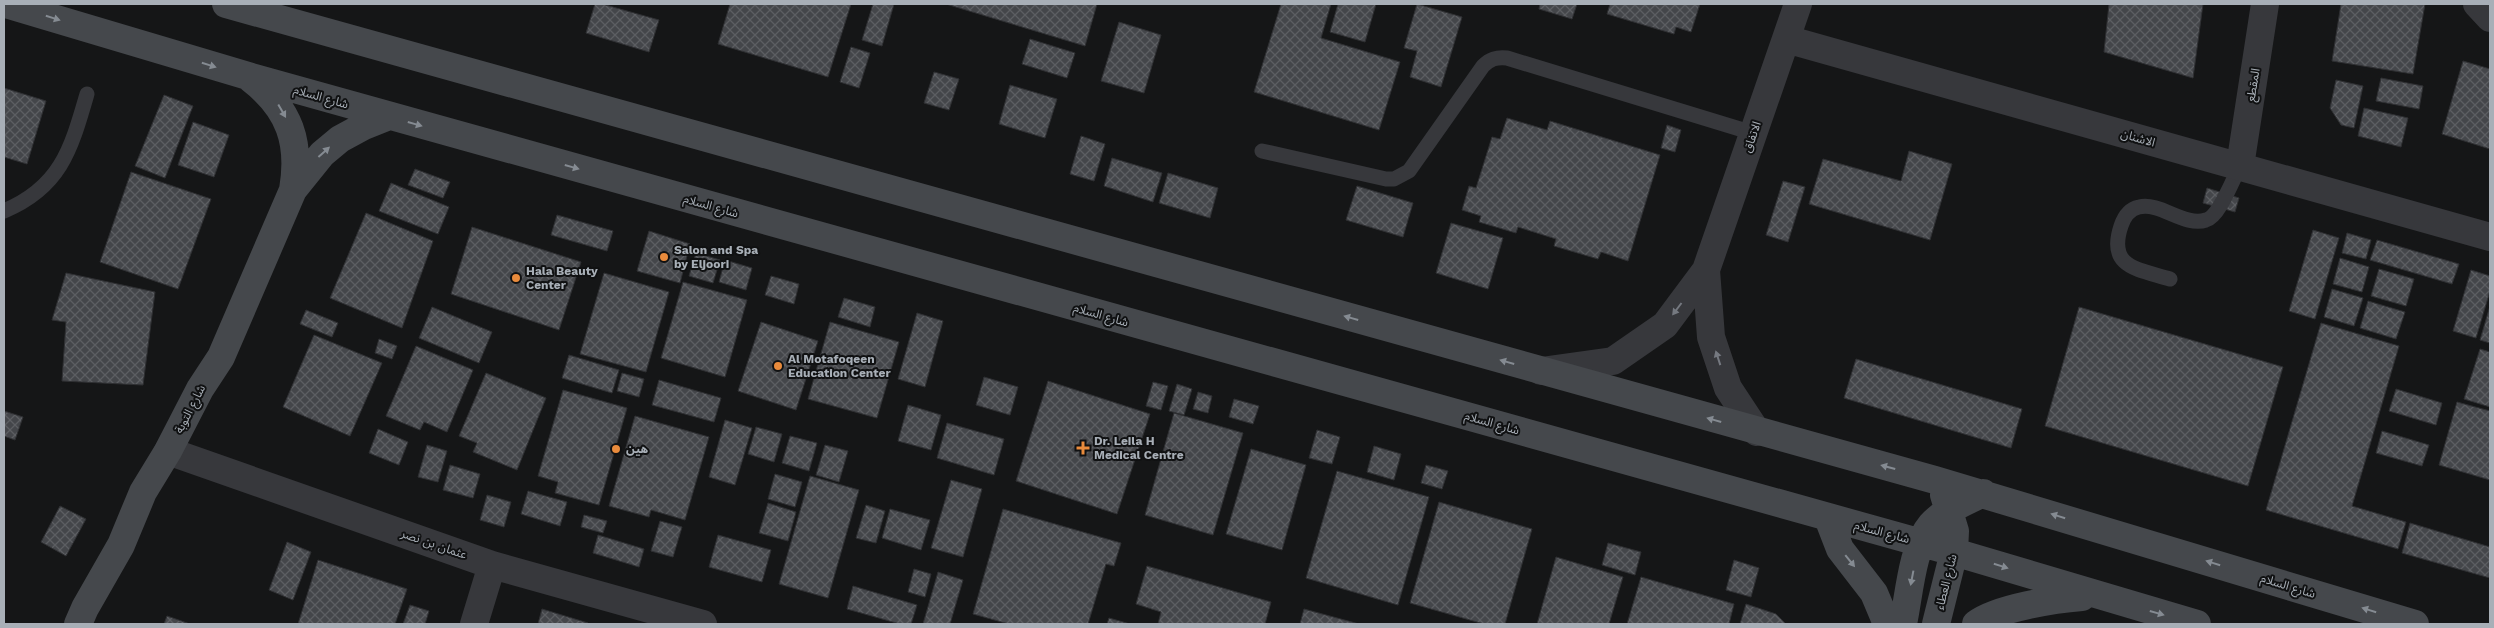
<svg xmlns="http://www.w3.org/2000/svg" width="2494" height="628" viewBox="0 0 2494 628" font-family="'Work Sans','Noto Sans Arabic',sans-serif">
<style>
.building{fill:url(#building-cross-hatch);stroke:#2f3033}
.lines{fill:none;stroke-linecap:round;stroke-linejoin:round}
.lane{stroke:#37383c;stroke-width:15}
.street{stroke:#37383c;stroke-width:28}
.secondary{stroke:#45484c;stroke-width:28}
.oneway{fill:#858b92}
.oneway2{fill:#757980}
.poi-dot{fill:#e98b3c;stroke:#101112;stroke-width:2}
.labels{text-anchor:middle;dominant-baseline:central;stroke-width:4;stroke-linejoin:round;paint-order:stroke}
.street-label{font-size:12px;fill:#a8afb7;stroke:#101112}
.poi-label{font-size:12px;font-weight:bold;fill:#a8afb7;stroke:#101112;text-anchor:start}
</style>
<defs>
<pattern id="building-cross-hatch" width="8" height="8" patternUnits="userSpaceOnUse" patternTransform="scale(1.25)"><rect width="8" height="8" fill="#44464a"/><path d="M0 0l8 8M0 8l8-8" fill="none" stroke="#5c5e62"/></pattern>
</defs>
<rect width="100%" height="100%" fill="#151617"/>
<path class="building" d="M595 4H602L659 20 649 52 586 33Z
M730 4H851L828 77 718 44Z
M873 4H894L882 46 862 40Z
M946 4H1097L1085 46Z
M1281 4H1331L1321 38 1400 62 1379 130 1254 92Z
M1338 4H1376L1365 42 1330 32Z
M1417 4 1462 17 1441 87 1410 77 1417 51 1404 48Z
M1540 4H1577L1572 19 1539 9Z
M1610 4H1700L1691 32 1676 27 1674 34 1607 14Z
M2109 4H2203L2193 78 2104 52Z
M2341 4H2425L2413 74 2332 61Z
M1119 22 1161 35 1144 93 1101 81Z
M1030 39 1075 53 1067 78 1022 64Z
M851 47 870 53 859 88 840 82Z
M2463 61 2490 69V149L2442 134Z
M934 72 959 79 949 110 924 103Z
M2381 78 2423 86 2419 109 2376 101Z
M2336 80 2363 86 2354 128 2341 125 2330 108Z
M1010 85 1057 99 1045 138 999 124Z
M4 88 46 101 27 164 4 157Z
M164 95 193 106 165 178 135 166Z
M2364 108 2408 118 2401 147 2358 136Z
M1507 118 1547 130 1550 121 1660 155 1628 261 1601 252 1598 259 1554 246 1556 239 1518 227 1516 233 1479 222 1481 216 1462 210 1469 186 1476 188 1492 137 1500 139Z
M193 122 229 135 214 177 178 165Z
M1667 125 1681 130 1675 152 1661 148Z
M1081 136 1105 144 1094 181 1070 174Z
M1909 151 1952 164 1930 240 1809 204 1823 159 1901 181Z
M1112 158 1162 173 1153 202 1104 186Z
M415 169 450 182 443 198 408 185Z
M131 172 211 199 178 289 100 262Z
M1168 173 1218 188 1210 218 1159 203Z
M1783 181 1805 187 1788 242 1766 235Z
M391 183 449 207 438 234 379 211Z
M1357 186 1413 203 1403 237 1346 220Z
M2207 188 2239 198 2235 212 2203 203Z
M366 213 433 241 402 328 330 298Z
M557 215 613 231 607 251 551 235Z
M1451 223 1503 238 1488 289 1436 273Z
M472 227 581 262 559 330 451 294Z
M2313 230 2339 238 2315 319 2289 311Z
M649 231 690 244 680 283 637 271Z
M2347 233 2371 240 2366 259 2342 253Z
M2377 240 2459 264 2452 284 2370 260Z
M696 253 720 260 713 283 689 276Z
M2340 258 2369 267 2362 292 2333 284Z
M725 260 752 268 746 290 719 282Z
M2379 269 2414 279 2406 306 2371 296Z
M2471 270 2490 276V291L2476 338 2453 331Z
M66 273 155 292 143 385 62 381 66 322 52 320Z
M604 273 669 292 646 372 580 354Z
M771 276 799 284 794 304 765 295Z
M683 282 747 300 725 377 661 358Z
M2332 289 2363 298 2354 326 2324 317Z
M844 298 875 307 870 327 838 317Z
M2368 301 2405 312 2396 339 2360 328Z
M2490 306V343L2480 340Z
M432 307 492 332 479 363 419 338Z
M2079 307 2283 367 2248 486 2045 426Z
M306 310 338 323 332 337 300 324Z
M917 313 943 321 925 387 898 379Z
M761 322 818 341 796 410 738 391Z
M830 322 899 342 877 418 808 399Z
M2321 323 2399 346 2352 506 2406 522 2398 549 2266 510Z
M314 335 382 363 350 436 283 407Z
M379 339 397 346 392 359 375 353Z
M416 346 473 370 447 432 424 422 420 430 386 416Z
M2480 349 2490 352V407L2464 399Z
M569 355 619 370 612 393 562 378Z
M1856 359 2022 409 2011 448 1844 398Z
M486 373 546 398 517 470 473 452 477 443 459 436Z
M622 373 644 379 639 397 617 391Z
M984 377 1018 387 1010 415 976 405Z
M659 380 721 398 714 422 652 405Z
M1048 381 1150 414 1117 514 1016 481Z
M1153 382 1168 386 1161 410 1146 406Z
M1177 384 1192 389 1184 415 1169 411Z
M2396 389 2442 403 2436 425 2389 411Z
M563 390 627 408 599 505 555 493 558 482 538 476Z
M1198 392 1212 396 1208 413 1193 409Z
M1234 399 1259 406 1253 424 1229 417Z
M2457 402 2490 411V480L2439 465Z
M908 405 941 415 931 450 898 441Z
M4 411 23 417 15 440 4 436Z
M1174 413 1243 433 1213 535 1145 515Z
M635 416 709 437 685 520 651 510 649 517 609 506Z
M725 420 752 428 735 485 709 477Z
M947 423 1004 439 994 475 937 458Z
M756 427 782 434 774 462 748 454Z
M378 429 408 442 399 465 369 453Z
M1317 430 1340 437 1332 464 1309 458Z
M2382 431 2429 445 2422 466 2376 453Z
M790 436 817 443 809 471 782 463Z
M427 445 447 451 438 482 418 477Z
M825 445 848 451 839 482 816 475Z
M1374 446 1401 454 1394 480 1367 472Z
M1251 449 1306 465 1282 550 1226 534Z
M450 465 480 474 473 498 443 490Z
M1426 465 1448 471 1442 489 1421 483Z
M1337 471 1429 497 1398 605 1306 578Z
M775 474 802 482 795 507 768 499Z
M810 476 859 490 828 598 779 584Z
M951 480 982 489 963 557 931 548Z
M528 491 567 502 560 526 521 514Z
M487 495 511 502 504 527 480 520Z
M1439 502 1532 529 1505 624H1484L1410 603Z
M768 503 796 512 788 541 759 533Z
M866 505 885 511 876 543 856 538Z
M60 506 86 519 66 556 41 542Z
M890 509 930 520 921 550 882 538Z
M1003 509 1121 543 1114 566 1106 564 1088 624H1009L973 614Z
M584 515 607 521 603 533 581 527Z
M660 521 682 527 673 557 651 551Z
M2410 523 2490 547V578L2402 553Z
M598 535 644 549 639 567 593 553Z
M718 535 771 550 762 582 709 567Z
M287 542 311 552 293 600 269 590Z
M1608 543 1641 552 1635 575 1602 565Z
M1556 557 1623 577 1609 624H1537Z
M318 560 407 589 395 624H298Z
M1734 560 1759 568 1751 597 1726 590Z
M1147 566 1271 602 1265 624H1158L1161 612 1136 604Z
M914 569 931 574 925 597 908 592Z
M938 572 963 580 950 624H923Z
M1641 577 1734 604 1729 624H1627Z
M853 586 917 605 911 624H900L847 609Z
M1746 604 1776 614 1786 624H1740Z
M410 605 429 611 425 624H403Z
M542 609 588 623V624H538Z
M1304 609 1359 624H1300Z
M167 616 190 624H164Z
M1109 618 1130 624H1107Z"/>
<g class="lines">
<path class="lane" d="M1262 151 1386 179H1394L1409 171 1483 66C1490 59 1496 57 1507 58L1753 133
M4 211C61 187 71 149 87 94
M2170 279C2138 269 2107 268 2121 226 2124 217 2129 209 2139 207 2161 202 2184 227 2206 220 2219 217 2233 179 2240 166"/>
<path class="street" d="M2477 4 2490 18
M1786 39 2490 237
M2240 166 2265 4
M1706 270 1711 337 1728 388 1757 432
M1541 371 1613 361 1665 325 1706 270 1798 4
M168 451 492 565 703 624
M474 624 492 565"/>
<path class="secondary" d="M6 4 248 76 1954 552 2197 624
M226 4 1935 480 2415 624
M251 79C290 109 301 143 293 190
M1828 518 1840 549 1874 593 1887 624
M78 624 85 608 121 545 143 492 168 451 200 389 221 357 293 190 322 154 340 139 364 126 389 116
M1903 624C1909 596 1912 547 1931 525 1944 510 1966 502 1983 493
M1936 624 1954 552 1955 531 1944 495
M1976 624C1997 608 2056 599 2082 597"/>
</g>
<defs><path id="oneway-solid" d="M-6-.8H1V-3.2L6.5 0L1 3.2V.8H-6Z" transform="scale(1.25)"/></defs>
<g class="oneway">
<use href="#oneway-solid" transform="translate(53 18) rotate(17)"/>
<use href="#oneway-solid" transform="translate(209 65) rotate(17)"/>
<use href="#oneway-solid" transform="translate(282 111) rotate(60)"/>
<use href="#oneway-solid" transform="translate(415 124) rotate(16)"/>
<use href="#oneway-solid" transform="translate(324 152) rotate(-42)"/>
<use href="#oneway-solid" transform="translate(572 167) rotate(16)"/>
<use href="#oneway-solid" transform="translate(1351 318) rotate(-164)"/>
<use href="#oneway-solid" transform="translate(1507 362) rotate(-164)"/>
<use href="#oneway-solid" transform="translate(1714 420) rotate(-164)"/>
<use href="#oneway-solid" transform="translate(1888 467) rotate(-165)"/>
<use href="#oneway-solid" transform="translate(2058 516) rotate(-163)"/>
<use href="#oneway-solid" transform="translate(1850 561) rotate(51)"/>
<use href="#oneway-solid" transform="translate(2213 563) rotate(-163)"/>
<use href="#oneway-solid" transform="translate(2001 566) rotate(17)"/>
<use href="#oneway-solid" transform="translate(1912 578) rotate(101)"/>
<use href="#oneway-solid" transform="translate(2369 610) rotate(-163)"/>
<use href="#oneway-solid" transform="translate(2157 613) rotate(16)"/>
</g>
<g class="oneway2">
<use href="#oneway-solid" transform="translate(1677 309) rotate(127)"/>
<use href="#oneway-solid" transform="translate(1718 358) rotate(-108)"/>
</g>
<g class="poi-dot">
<circle cx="664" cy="257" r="5"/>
<circle cx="516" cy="278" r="5"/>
<circle cx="778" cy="366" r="5"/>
<path d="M1080.5 440.5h5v5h5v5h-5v5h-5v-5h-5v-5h5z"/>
<circle cx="616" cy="449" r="5"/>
</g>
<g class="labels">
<g class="street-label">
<text transform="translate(2253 85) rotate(-81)">المقطع</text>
<text transform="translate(321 97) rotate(16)">شارع السلام</text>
<text transform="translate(1752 137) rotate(-71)">الاتفاق</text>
<text transform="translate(2138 138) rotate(16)">الاشنان</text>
<text transform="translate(711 206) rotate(16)">شارع السلام</text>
<text transform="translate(1101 315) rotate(16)">شارع السلام</text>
<text transform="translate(190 409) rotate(-63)">شارع التوبة</text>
<text transform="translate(1492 423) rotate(16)">شارع السلام</text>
<text transform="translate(1882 532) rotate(15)">شارع السلام</text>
<text transform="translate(434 544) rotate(19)">عثمان بن نصر</text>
<text transform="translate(1946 582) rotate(-76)">شارع العطاء</text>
<text transform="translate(2288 586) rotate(17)">شارع السلام</text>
</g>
<g class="poi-label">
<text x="674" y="250">Salon and Spa<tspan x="674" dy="14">by Eljoori</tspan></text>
<text x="526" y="271">Hala Beauty<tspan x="526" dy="14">Center</tspan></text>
<text x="788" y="359">Al Motafoqeen<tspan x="788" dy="14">Education Center</tspan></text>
<text x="1094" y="441">Dr. Leila H<tspan x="1094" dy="14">Medical Centre</tspan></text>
<text x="626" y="449">هين</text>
</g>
</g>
<rect width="2494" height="628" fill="none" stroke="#a8afb7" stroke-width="10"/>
</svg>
